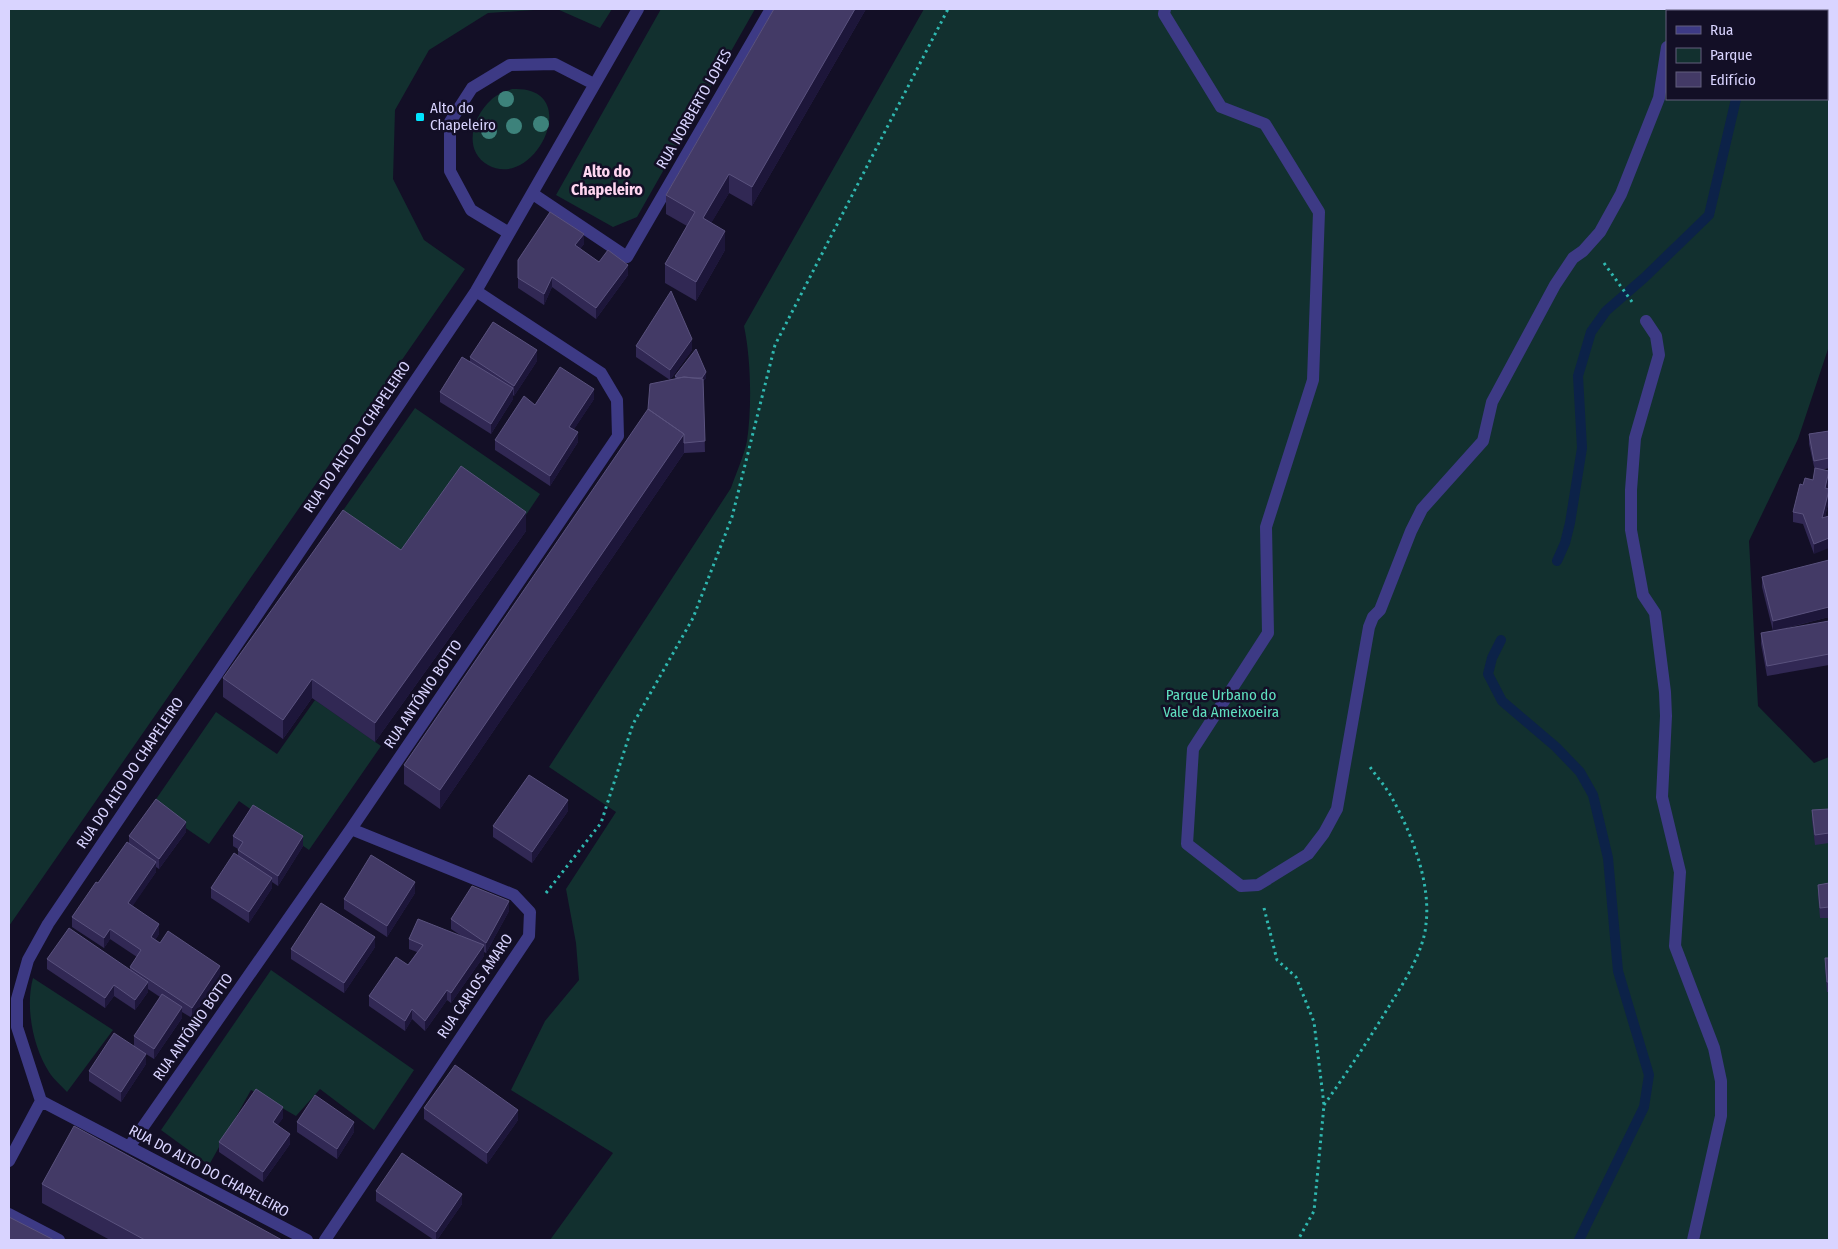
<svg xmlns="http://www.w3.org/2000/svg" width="1838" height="1249" viewBox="0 0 1838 1249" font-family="'Fira Sans Condensed',sans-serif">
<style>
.green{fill:#12302f;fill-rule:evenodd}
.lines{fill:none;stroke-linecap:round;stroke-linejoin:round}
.stream{stroke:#0c2248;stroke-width:10}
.path{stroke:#2fb8b0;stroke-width:3;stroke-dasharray:2.5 4;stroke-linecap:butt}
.street{stroke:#3d3a85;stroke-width:12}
.tree{fill:#3d827b}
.wall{fill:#312854}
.shaded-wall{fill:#1d163a}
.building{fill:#433a66;stroke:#5a527e}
.poi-dot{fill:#00e5ff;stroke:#130f26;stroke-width:2}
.labels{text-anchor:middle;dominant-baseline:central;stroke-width:5;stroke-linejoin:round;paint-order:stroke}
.poi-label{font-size:15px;fill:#d9d4ff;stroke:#130f26;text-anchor:start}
.street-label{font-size:15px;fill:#d9d4ff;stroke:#130f26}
.park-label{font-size:15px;fill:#5fe0c0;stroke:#130f26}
.neighbourhood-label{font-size:16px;font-weight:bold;fill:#ffd6f0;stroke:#130f26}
</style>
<rect width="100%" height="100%" fill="#130f26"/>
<path class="green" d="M9 9H549L488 13 429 50 395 110 393 179 424 240 465 269 9 926Z
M557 9H612L600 28Z
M661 9H755L637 217 613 227 556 195Z
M924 9H1829V346L1798 439 1749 541 1758 706 1814 763 1829 757V1240H550L613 1153 511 1090 545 1021 579 980 576 943 566 889 616 812 549 767 731 488C736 473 744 456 747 441 752 407 751 359 744 326ZM1667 11H1827V99H1667Z
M512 89C586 85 535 192 488 165 462 150 473 116 491 100 497 94 504 92 512 89Z
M415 408 540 494 524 518 401 564 337 519Z
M315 700 381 746 309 850 239 801 209 844 152 805 216 712 277 754Z
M271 970 414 1070 374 1130 320 1089 296 1116 251 1090 209 1165 161 1130Z
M33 978 113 1030 67 1092C61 1085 53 1079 49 1072 33 1047 25 1007 33 978Z"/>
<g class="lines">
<path class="stream" d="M1761 11 1762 9
M1557 561 1565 543 1570 523 1582 448 1578 376 1591 332 1606 311 1644 278 1709 215 1736 99
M1501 640 1492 658 1488 674 1502 701 1556 747 1580 772 1593 795 1608 858 1618 971 1649 1075 1644 1107 1579 1240"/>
<path class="path" d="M1604 263 1632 302
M546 893 601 823 633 724 693 618 732 517 775 345 948 9
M1264 908 1277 960 1296 977 1314 1022 1324 1105 1314 1211 1298 1240
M1324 1105C1348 1071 1370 1038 1391 1003 1405 981 1424 950 1426 924 1431 883 1412 834 1392 798 1386 787 1377 777 1370 767"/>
<path class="street" d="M1165 9 1164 14 1221 107 1265 124 1319 212 1313 380 1266 527 1268 633 1193 749 1187 844 1241 886 1258 885 1308 854 1324 833 1337 809 1369 627 1373 617 1380 610 1411 531 1422 509 1483 441 1492 402 1555 285 1573 258 1583 251 1600 232 1621 194 1659 98 1667 47
M1672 11 1673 9
M533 194 627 257 771 9
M509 233 471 210 450 171V122L472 88 510 65 555 64 594 84
M1646 321 1656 336 1659 355 1635 438 1631 490V530L1643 595 1655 613 1665 692 1666 716 1662 797 1680 872 1675 946 1714 1048 1721 1081V1116L1693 1240
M129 1147 351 829 618 436 617 400 601 373 476 291
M9 1161 41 1101
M9 1214 59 1240
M307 1240 41 1101 17 1027V999L28 960 48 924 476 291 638 9
M325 1240 529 936 530 912 514 895 351 829"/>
</g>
<g class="tree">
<circle cx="506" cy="99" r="8"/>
<circle cx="541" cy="124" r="8"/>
<circle cx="514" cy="126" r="8"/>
<circle cx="489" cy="131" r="8"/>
</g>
<path class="wall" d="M774 9H866L752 206 729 193 711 223 725 250 696 301 665 283V264L687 226 666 214V195Z
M584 244 580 249 599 262 628 275 596 319 552 287 544 305 518 288V260Z
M636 346 692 350 670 380 675 379V376L706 378 703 381 705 452 684 453 440 809 404 784V765L670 380 636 357Z
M470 357 537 361 514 396 513 395V399L491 434 440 402V392L470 362Z
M594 399 574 429 578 442 550 486 495 450V440L535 405Z
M1829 431V468L1822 470 1829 481 1827 488 1829 489V500L1825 517 1814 554 1803 524 1793 522V512L1803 485 1813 480 1815 471 1809 444V434Z
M526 531 375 742 312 698 283 739 223 697V678L401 550Z
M1762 577 1829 617 1775 631 1829 621V665L1767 676 1761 644V633L1773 631 1762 587Z
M1829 809V843L1815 845 1812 820V810Z
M568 811 532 863 493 837V826Z
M186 832 159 869 156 867V872L132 906 159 934 155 940 220 976 192 1018 182 1012V1018L154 1059 146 1054V1064L121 1102 89 1081V1071L134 1046V1036L160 997 148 989V992L135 1010 114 996 105 1008 47 969V959L130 970V967L137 957 110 939 104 948 72 927V917L129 843V836Z
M233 836 303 846 278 886 272 882V888L249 923 211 898V888L238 855V849L233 846Z
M1829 883V918H1820L1818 895V885Z
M415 893 387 937 344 909V899Z
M509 911 486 953 484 952V956L451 1003 447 1000 425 1031 412 1019 405 1031 369 1006V996L408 965 417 952 409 949V939L463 937 451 929V919Z
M375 947 344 993 291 959V949Z
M1825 958H1829V992H1827L1825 968Z
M424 1108 518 1120 487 1164 424 1119Z
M283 1118 277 1125 290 1144 263 1182 219 1152V1142Z
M297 1122 354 1132 337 1159 297 1132Z
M42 1184 282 1240H110L42 1203Z
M376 1191 462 1204 437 1240H434L376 1201Z"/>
<path class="shaded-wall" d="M855 9H866L752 206V187Z
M729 174V193L703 237V218Z
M725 231V250L696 301V282Z
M584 234V244L575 255V245Z
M628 265V275L596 319V308Z
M552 277V287L544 305V294Z
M692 339V350L670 380V370Z
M537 350V361L514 396V386Z
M706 372V378L702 383V378Z
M513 388V399L491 434V424Z
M594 389V399L569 437V427Z
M578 432V442L550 486V476Z
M684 434V453L440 809V790Z
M1829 471V481L1825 498V488Z
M1829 490V500L1822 529V518Z
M526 512V531L375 742V723Z
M1829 538V548L1814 554V544Z
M1829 607V617L1773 631V621Z
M312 679V698L283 739V720Z
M568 800V811L532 863V852Z
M186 822V832L159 869V859Z
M303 836V846L278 886V876Z
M156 862V872L128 913V903Z
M272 878V888L249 923V912Z
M415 882V893L387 937V926Z
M509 901V911L486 953V943Z
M159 924V934L151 947V937Z
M110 929V939L104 948V938Z
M375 937V947L344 993V983Z
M484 945V956L451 1003V993Z
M220 966V976L192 1018V1008Z
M148 982V992L135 1010V1000Z
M114 985V996L105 1008V998Z
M447 990V1000L425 1031V1021Z
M182 1007V1018L154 1059V1049Z
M412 1009V1019L405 1031V1021Z
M146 1054V1064L121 1102V1092Z
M283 1107V1118L273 1132V1122Z
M518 1110V1120L487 1164V1153Z
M354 1122V1132L337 1159V1149Z
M290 1134V1144L263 1182V1172Z
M462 1194V1204L437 1240H436V1232Z"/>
<path class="building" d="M774 9H855L752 187 729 174 703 218 725 231 696 282 665 264 695 212 666 195Z
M550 212 584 234 575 245 599 262 608 250 628 265 596 308 552 277 544 294 518 278V260Z
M671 291 692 339 670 370 636 346Z
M493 322 537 350 514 386 470 357Z
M696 349 706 372 702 378H694L684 377 678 378 675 376Z
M462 357 513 388 491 424 440 392Z
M560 367 594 389 569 427 578 432 550 476 495 440 524 396 535 405Z
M684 377 703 379 705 441 684 443V434L648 409 650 384Z
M648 409 684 434 440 790 404 765Z
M1829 431V458L1814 461 1809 434Z
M461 466 526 512 375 723 312 679 283 720 223 678 343 510 401 550Z
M1815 468 1829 471 1825 488 1829 489V490L1822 518 1829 516V538L1814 544 1803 514 1793 512 1800 484 1803 485 1805 478 1813 480Z
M1829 560V607L1773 621 1762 577Z
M1829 621V654L1767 666 1761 633Z
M529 775 568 800 532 852 493 826Z
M156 799 186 822 159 859 129 836Z
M253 805 303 836 278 876 238 850 243 842 233 836Z
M1829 809V833L1815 835 1812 810Z
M127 842 156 862 128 903 159 924 151 937 160 943 168 931 220 966 192 1008 130 967 141 950 110 929 104 938 72 917 96 882 98 883Z
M234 853 272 878 249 912 211 888Z
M371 855 415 882 387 926 344 899Z
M1829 883V907L1820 908 1818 885Z
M472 886 509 901 486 943 451 919Z
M321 903 375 937 344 983 291 949Z
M418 919 484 945 451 993 447 990 425 1021 412 1009 405 1021 369 996 396 957 408 965 423 945 409 939Z
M69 928 148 982 135 1000 114 985 105 998 47 959Z
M1825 958H1829V982H1827Z
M162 994 182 1007 154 1049 134 1036Z
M114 1033 146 1054 121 1092 89 1071Z
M455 1065 518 1110 487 1153 424 1108Z
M256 1089 283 1107 273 1122 290 1134 263 1172 219 1142Z
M315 1095 354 1122 337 1149 297 1122Z
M74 1126 282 1240H145L42 1184Z
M402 1153 462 1194 436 1232 376 1191Z
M9 1217 54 1240H9Z"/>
<rect class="poi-dot" x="415" y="112" width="10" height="10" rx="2.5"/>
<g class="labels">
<g class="poi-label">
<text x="430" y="108">Alto do<tspan x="430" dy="17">Chapeleiro</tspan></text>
</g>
<g class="street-label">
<text transform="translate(694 109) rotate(-60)">RUA NORBERTO LOPES</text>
<text transform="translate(357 437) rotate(-56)">RUA DO ALTO DO CHAPELEIRO</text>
<text transform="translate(423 694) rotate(-56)">RUA ANTÓNIO BOTTO</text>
<text transform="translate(130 773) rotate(-56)">RUA DO ALTO DO CHAPELEIRO</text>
<text transform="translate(475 986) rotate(-56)">RUA CARLOS AMARO</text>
<text transform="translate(193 1027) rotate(-55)">RUA ANTÓNIO BOTTO</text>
<text transform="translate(209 1171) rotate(28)">RUA DO ALTO DO CHAPELEIRO</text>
</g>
<g class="park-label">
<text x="1221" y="695">Parque Urbano do<tspan x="1221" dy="17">Vale da Ameixoeira</tspan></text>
</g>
<g class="neighbourhood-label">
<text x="607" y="171">Alto do<tspan x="607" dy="18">Chapeleiro</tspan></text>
</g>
</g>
<rect width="1838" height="1249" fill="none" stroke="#d9d4ff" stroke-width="20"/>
<rect x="1666" y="10" width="162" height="90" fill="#130f26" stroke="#625e7d"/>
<rect x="1676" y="26" width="25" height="8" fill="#3d3a85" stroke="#625e7d"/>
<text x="1710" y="35" font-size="15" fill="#d9d4ff">Rua</text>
<rect x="1676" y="48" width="25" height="15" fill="#12302f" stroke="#625e7d"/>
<text x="1710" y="60" font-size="15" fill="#d9d4ff">Parque</text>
<rect x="1676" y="72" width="25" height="15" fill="#433a66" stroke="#625e7d"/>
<text x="1710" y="85" font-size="15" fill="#d9d4ff">Edifício</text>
</svg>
